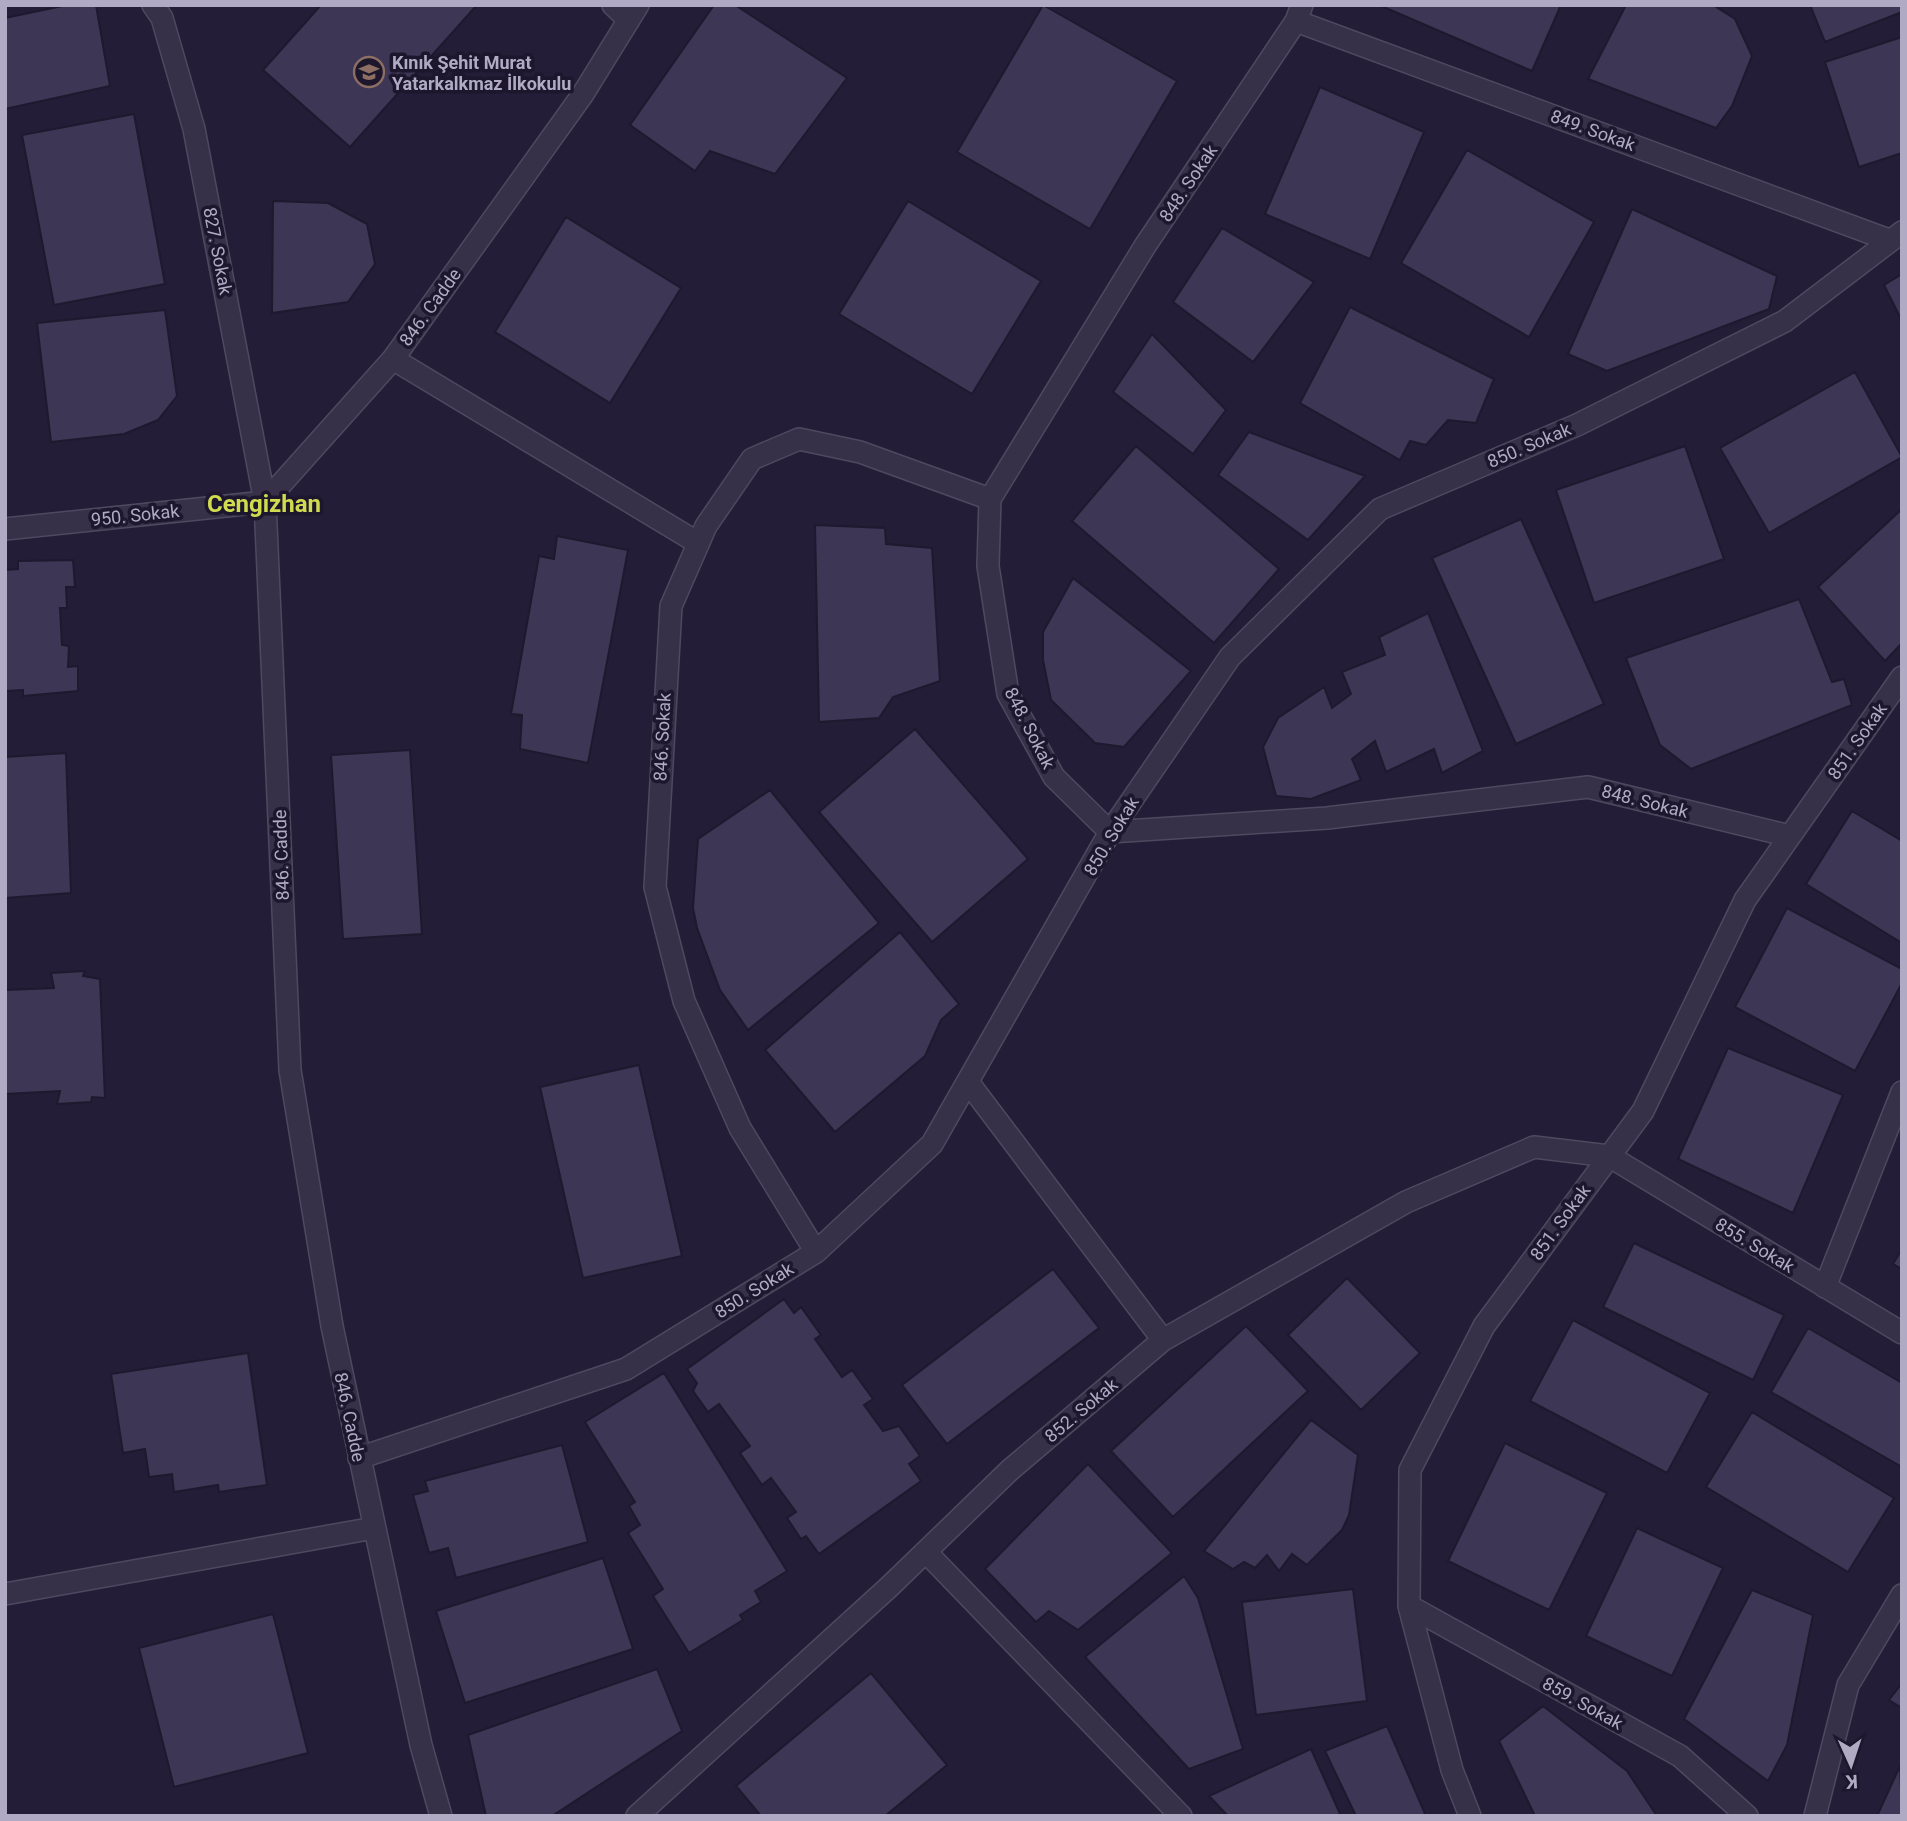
<svg xmlns="http://www.w3.org/2000/svg" width="1907" height="1821" viewBox="0 0 1907 1821" font-family="Roboto,sans-serif">
<style>
.building{fill:#3d3655;stroke:#1e192e;stroke-width:2}
.lines{fill:none;stroke-linecap:round;stroke-linejoin:round}
.minor-casing{stroke:#4e4960;stroke-width:24}
.minor{stroke:#363148;stroke-width:21}
.labels{text-anchor:middle;dominant-baseline:central;stroke-width:7;stroke-linejoin:round;paint-order:stroke}
.poi-label{font-size:18px;font-weight:bold;fill:#b1aac5;stroke:#1c172c;text-anchor:start}
.street-label{font-size:18px;fill:#b1aac5;stroke:#1c172c}
.district-label{font-size:24px;font-weight:bold;fill:#d0db50;stroke:#1c172c}
</style>
<rect width="100%" height="100%" fill="#231d37"/>
<path class="building" d="M67 5H96L110 86 5 109V18Z
M321 5H477L350 147 263 70Z
M714 5H735L847 78 775 174 710 151 695 171 630 125Z
M1043 5 1177 81 1090 229 957 152Z
M1379 5H1561L1532 71Z
M1626 5H1713L1735 19 1752 56 1732 106 1716 128 1588 79Z
M1810 5H1902V12L1825 42Z
M1902 37V153L1859 167 1825 62Z
M1320 87 1424 132 1370 259 1265 214Z
M134 114 165 284 54 305 22 135Z
M1467 150 1594 222 1529 337 1401 263Z
M273 201 328 203 367 224 375 264 348 302 272 313Z
M908 201 1041 281 972 394 839 314Z
M1632 209 1777 276 1769 309 1607 371 1568 354Z
M566 217 681 288 610 403 495 332Z
M1222 228 1314 282 1253 362 1173 302Z
M1902 274V321L1884 285Z
M1350 307 1494 379 1476 423 1448 420 1426 445 1410 441 1400 460 1300 403Z
M165 310 177 396 158 420 124 434 51 442 37 323Z
M1152 334 1226 410 1193 454 1113 392Z
M1855 372 1902 457 1769 533 1720 448Z
M1249 432 1365 476 1308 540 1218 475Z
M1136 446 1279 569 1214 643 1072 521Z
M1685 446 1724 559 1594 603 1556 490Z
M1902 509V643L1885 661 1818 587Z
M1521 519 1604 704 1516 744 1432 558Z
M815 525 885 528 886 544 932 548 940 681 893 697 879 718 819 722Z
M557 536 628 550 588 763 520 749 522 715 511 714 539 556 554 559Z
M73 560 75 587H66L67 608H60L62 645 69 646 68 667 78 666V691L23 696V690L5 691V570L18 569V561Z
M1073 578 1191 671 1124 747 1095 743 1051 700 1043 660V632Z
M1799 599 1832 682 1844 679 1852 705 1691 769 1660 745 1626 658Z
M1428 613 1483 751 1442 773 1434 749 1386 772 1375 741 1352 759 1361 780 1311 799 1276 796 1263 747 1278 718 1324 687 1332 708 1351 694 1342 672 1385 655 1379 637Z
M915 729 1028 859 932 942 819 812Z
M410 750 422 934 343 939 331 755Z
M66 753 71 893 5 898V757Z
M770 790 879 923 748 1030 720 990 697 928 693 908 698 839Z
M1852 811 1902 841V943L1806 884Z
M1787 908 1902 969V983L1855 1071 1735 1007Z
M900 932 959 1004 941 1020 925 1056 835 1132 765 1050Z
M85 971 83 976 100 979 105 1098 92 1097 91 1102 57 1104 60 1091 5 1094V990L54 988 51 973Z
M1728 1048 1843 1095 1793 1213 1678 1159Z
M639 1065 682 1256 583 1278 540 1087Z
M1634 1243 1784 1315 1753 1380 1603 1307Z
M1902 1249V1269L1893 1264Z
M1053 1269 1099 1328 947 1444 902 1385Z
M1347 1278 1420 1353 1361 1410 1288 1335Z
M784 1299 794 1313 801 1307 821 1335 815 1339 842 1377 852 1370 873 1399 864 1405 883 1431 899 1426 920 1456 909 1464 921 1481 819 1554 806 1536 801 1539 787 1518 796 1512 771 1478 762 1485 740 1453 750 1446 719 1404 708 1412 693 1391 697 1383 687 1369Z
M1573 1320 1710 1393 1667 1473 1530 1401Z
M1246 1326 1308 1391 1173 1517 1111 1451Z
M1808 1328 1902 1383V1467L1771 1392Z
M248 1353 267 1485 219 1492 218 1485 174 1492 172 1474 149 1477 145 1449 123 1453 111 1374Z
M664 1373 787 1571 755 1591 761 1602 740 1615 743 1620 689 1653 653 1596 663 1589 628 1533 640 1525 629 1506 635 1502 585 1422Z
M1752 1412 1894 1498 1848 1572 1706 1487Z
M1311 1420 1358 1455 1349 1515 1342 1530 1307 1565 1292 1554 1279 1571 1267 1555 1255 1568 1244 1562 1233 1569 1204 1551Z
M1505 1443 1607 1493 1549 1610 1448 1561Z
M562 1445 588 1542 456 1578 448 1548 429 1553 413 1495 428 1491 425 1481Z
M1088 1464 1172 1553 1078 1630 1049 1611 1036 1622 985 1569Z
M1637 1528 1723 1568 1672 1676 1586 1636Z
M603 1558 633 1649 465 1703 436 1611Z
M1184 1576 1198 1598 1243 1749 1189 1769 1085 1657Z
M1353 1589 1367 1701 1256 1715 1242 1602Z
M1752 1590 1813 1615 1787 1745 1768 1781 1684 1719Z
M273 1614 308 1753 174 1787 139 1648Z
M657 1669 682 1731 552 1816H486L468 1735Z
M871 1673 947 1765 885 1816H761L736 1786Z
M1902 1683V1708L1889 1700Z
M1543 1706 1627 1771 1657 1816H1535L1499 1741Z
M1387 1726 1426 1816H1356L1325 1751Z
M1311 1749 1341 1816H1228L1209 1796Z
M1900 1766 1902 1816H1877Z"/>
<g class="lines">
<g class="minor-casing">
<path id="minor" d="M613 5 629 20
M1302 5 1296 21 1145 246 990 499 988 566 1008 694 1054 777 1110 832 1327 818 1588 787 1790 836
M1296 21 1889 240
M393 359 698 543
M5 529 265 502 194 129 162 18 153 5
M968 1082 1163 1340
M816 1252 740 1128 684 1001 655 887 671 606 706 526 752 459 799 439 860 452 990 499
M1825 1287 1902 1092
M359 1458 626 1369 816 1252 932 1144 1110 832 1230 657 1380 509 1577 425 1785 321 1902 232
M926 1552 1181 1816
M5 1594 374 1528
M1409 1606 1680 1756 1747 1816
M441 1816 421 1745 332 1326 290 1070 265 502 393 359 583 94 638 5
M637 1816 889 1587 1010 1470 1163 1340 1406 1202 1534 1147 1609 1156 1902 1333
M1470 1816 1452 1770 1409 1606 1410 1470 1484 1326 1643 1111 1745 900 1902 677
M1815 1816 1848 1685 1902 1595"/>
</g>
<use href="#minor" class="minor"/>
</g>
<defs>
<g id="school-ring" transform="scale(1.575)"><circle r="9.5" fill="#1c172c" stroke="#8d6e63" stroke-width="1.5"/><path d="M0-5L7-2L0 1L-7-2ZM-4 1L0 2.5L4 1V4Q0 6-4 4Z" fill="#8d6e63"/></g>
</defs>
<g fill-rule="evenodd">
<use href="#school-ring" x="369" y="72"/>
</g>
<g class="labels">
<g class="poi-label">
<text x="392" y="62">Kınık Şehit Murat<tspan x="392" dy="21">Yatarkalkmaz İlkokulu</tspan></text>
</g>
<g class="street-label">
<text transform="translate(1593 130) rotate(20)">849. Sokak</text>
<text transform="translate(1188 183) rotate(-56)">848. Sokak</text>
<text transform="translate(218 251) rotate(79)">827. Sokak</text>
<text transform="translate(430 307) rotate(-54)">846. Cadde</text>
<text transform="translate(1529 445) rotate(-23)">850. Sokak</text>
<text transform="translate(135 515) rotate(-6)">950. Sokak</text>
<text transform="translate(1030 728) rotate(63)">848. Sokak</text>
<text transform="translate(662 737) rotate(-87)">846. Sokak</text>
<text transform="translate(1857 741) rotate(-55)">851. Sokak</text>
<text transform="translate(1645 801) rotate(14)">848. Sokak</text>
<text transform="translate(1111 836) rotate(-59)">850. Sokak</text>
<text transform="translate(281 855) rotate(-92)">846. Cadde</text>
<text transform="translate(1560 1222) rotate(-54)">851. Sokak</text>
<text transform="translate(1755 1245) rotate(31)">855. Sokak</text>
<text transform="translate(754 1290) rotate(-32)">850. Sokak</text>
<text transform="translate(1081 1410) rotate(-40)">852. Sokak</text>
<text transform="translate(350 1417) rotate(78)">846. Cadde</text>
<text transform="translate(1583 1703) rotate(29)">859. Sokak</text>
</g>
<g class="district-label">
<text x="264" y="504">Cengizhan</text>
</g>
</g>
<rect width="1907" height="1821" fill="none" stroke="#b1aac5" stroke-width="14"/>
<g transform="translate(1851 1765) rotate(177)" stroke="#1c172c" stroke-width="5" paint-order="stroke">
<path d="M0-5L12 26L0 18L-12 26Z" fill="#b1aac5"/>
<text y="-10" font-size="19" font-weight="bold" text-anchor="middle" fill="#b1aac5">K</text>
</g>
</svg>
